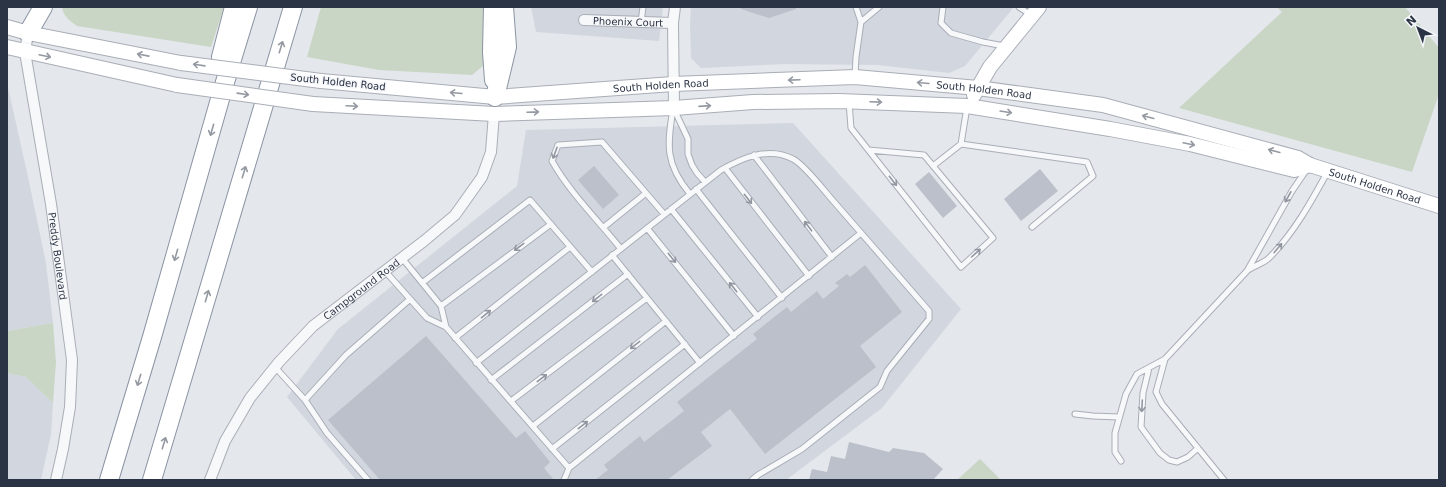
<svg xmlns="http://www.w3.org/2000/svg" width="1446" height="487" viewBox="0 0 1446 487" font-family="'DejaVu Sans',sans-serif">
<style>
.built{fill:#d2d6de}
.green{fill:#c9d6c5}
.building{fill:#bbc0ca}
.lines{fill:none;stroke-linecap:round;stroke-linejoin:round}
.lane-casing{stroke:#a9aeb7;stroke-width:7}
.street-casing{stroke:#a9aeb7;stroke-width:12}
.secondary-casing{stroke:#a9aeb7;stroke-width:16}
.highway-casing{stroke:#8b94a3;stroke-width:20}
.lane{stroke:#f7f8fa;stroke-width:5}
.street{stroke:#f7f8fa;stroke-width:10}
.secondary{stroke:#fff;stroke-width:14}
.highway{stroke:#fff;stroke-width:18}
.secondary-bridge-casing{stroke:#a9aeb7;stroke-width:16;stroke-linecap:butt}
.secondary-bridge{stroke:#fff;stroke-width:14}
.oneway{stroke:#959aa2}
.oneway2{stroke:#9196a0}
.labels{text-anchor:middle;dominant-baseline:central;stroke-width:3;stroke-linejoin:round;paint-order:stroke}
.street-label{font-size:10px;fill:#2b3445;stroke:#f4f6f9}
</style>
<rect width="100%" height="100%" fill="#e4e7ec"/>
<path class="built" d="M531 7H663L659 41 536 32Z
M691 7H1014L965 66 949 73 878 65 785 64 701 68 691 58 690 25Z
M7 83 28 177 46 263 53 323 7 331Z
M793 123 961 309 882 408 786 480H356L287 397 338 329 517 186 526 130Z
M7 373 26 377 53 403 51 434 41 480H7Z"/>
<path class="green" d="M62 7H224L211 47 77 26C70 21 63 16 62 7Z
M321 7H484V65L472 75 379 70 307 57Z
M1277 7H1405L1439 48V94L1412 172 1179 108 1282 12Z
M53 323 56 362 53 403 26 377 7 373V331Z
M980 459 1001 480H957Z"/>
<path class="building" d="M741 7H796V9L769 18 741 9Z
M594 166 619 195 603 209 578 180Z
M1040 169 1058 191 1021 221 1004 199Z
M929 172 957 206 943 218 915 184Z
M865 265 902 312 860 346 876 367 765 454 730 409 701 432 712 446 667 480H595L608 470 604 465 640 436 644 442 684 411 677 402 757 339 753 334 787 307 791 312 817 291 823 299 839 286 835 283 847 274 850 277Z
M426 336 516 438 525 431 550 462 544 468 554 480H380L328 420Z
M849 442 889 452 893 448 924 453 943 469 933 480H809L812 469 827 472 831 456 845 459Z"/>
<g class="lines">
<g class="lane-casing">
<path id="lane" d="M943 7 941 23 951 33 983 42 1004 46
M1019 7 1031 15
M641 22 643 7
M861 22 879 7
M855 76 856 57 861 22 856 7
M849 102 851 128 961 267 993 238 924 155 869 150
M967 107 961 144 1087 162 1093 176 1032 227
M673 109C667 145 665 164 690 194
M674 109 688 139V154L692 165 697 173 705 182
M754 155 832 257
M933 166 961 144
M725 168 809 276
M696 189 782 298
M671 209 758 317
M604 227 646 193
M647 228 734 336
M621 249C598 220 570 193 552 161L558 145 602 142 664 214
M612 255 700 363
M402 258 441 306 446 327
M1248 270C1254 266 1264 263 1269 258 1294 233 1311 202 1328 171
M385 271 427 318 446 327 569 468
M422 283 530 200 592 272
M441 306 551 224
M455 338 570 247
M1165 359 1156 392 1162 404 1224 480
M476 363 721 170C742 158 769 146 793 159 805 165 825 192 835 203 866 239 898 275 929 311V319L887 371 880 387 802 449 758 475 752 480
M275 367 305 400 346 355 409 300
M1149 368 1143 393 1141 427 1160 453 1169 460 1177 462 1188 457 1198 448
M491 380 628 274
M305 400 327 433 368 480
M511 401 647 298
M1075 414 1093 416 1119 417
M533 426 666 321
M552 449 685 344
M1121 461 1115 452V433L1126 394 1137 374 1165 359 1247 271 1292 191 1307 169
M564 480 569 468 861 233"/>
</g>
<g class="street-casing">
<g id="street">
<path id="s1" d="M584 20 673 23"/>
<path id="s2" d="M28 33 25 52 51 204 72 360 70 407 63 449 56 480"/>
<path d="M674 108 673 23 675 7"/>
<path id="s3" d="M210 480 225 441 250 398 279 362 313 326 424 241 455 215 482 177 491 152 494 114"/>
</g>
</g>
<g class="secondary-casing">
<g id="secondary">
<path d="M7 27 28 33 181 63"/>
<path d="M7 47 177 85"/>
<path id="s4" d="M321 81 495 97 673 84 855 77 978 88 1103 105 1298 158 1310 165 1439 206"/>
<path d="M974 95 990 67 1039 7"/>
<path d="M313 104 494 114 674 108 753 102 839 101 967 106 1110 129 1190 144 1294 170 1310 165"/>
</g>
</g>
<g class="highway-casing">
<path id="highway" d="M493 7 492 52 494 80
M28 33 43 7
M221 57 234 7
M495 97 507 47 504 7
M109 480 152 337 222 92 248 7
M152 480 293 7"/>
</g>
<use href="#lane" class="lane"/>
<use href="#street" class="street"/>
<use href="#secondary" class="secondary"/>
<use href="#highway" class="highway"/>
<g class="secondary-bridge-casing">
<path id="secondary-bridge" d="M181 63 321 81
M177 85 313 104"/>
</g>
<use href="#secondary-bridge" class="secondary-bridge"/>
</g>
<defs><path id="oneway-shaft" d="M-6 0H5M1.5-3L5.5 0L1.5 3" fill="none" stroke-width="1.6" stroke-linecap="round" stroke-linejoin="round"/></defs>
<g class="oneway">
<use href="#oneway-shaft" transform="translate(281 47) rotate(-73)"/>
<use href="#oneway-shaft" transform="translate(143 55) rotate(-169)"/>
<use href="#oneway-shaft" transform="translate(45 56) rotate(12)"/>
<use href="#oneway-shaft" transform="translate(199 65) rotate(-172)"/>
<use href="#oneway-shaft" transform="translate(794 80) rotate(178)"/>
<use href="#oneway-shaft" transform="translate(923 83) rotate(-175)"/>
<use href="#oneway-shaft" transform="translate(456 93) rotate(-175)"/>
<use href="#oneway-shaft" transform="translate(243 94) rotate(8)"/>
<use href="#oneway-shaft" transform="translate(876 102) rotate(2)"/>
<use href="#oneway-shaft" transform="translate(352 106) rotate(3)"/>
<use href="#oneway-shaft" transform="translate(705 106) rotate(-4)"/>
<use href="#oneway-shaft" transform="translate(533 112) rotate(-2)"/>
<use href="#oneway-shaft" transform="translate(1006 112) rotate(9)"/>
<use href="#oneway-shaft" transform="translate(1148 117) rotate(-165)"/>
<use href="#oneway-shaft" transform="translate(212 130) rotate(106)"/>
<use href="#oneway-shaft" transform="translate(1189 144) rotate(12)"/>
<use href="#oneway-shaft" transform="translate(1274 151) rotate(-165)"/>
<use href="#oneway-shaft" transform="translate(244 172) rotate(-73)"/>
<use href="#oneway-shaft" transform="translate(176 255) rotate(106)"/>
<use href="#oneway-shaft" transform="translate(207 296) rotate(-74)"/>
<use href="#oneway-shaft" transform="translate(139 380) rotate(107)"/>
<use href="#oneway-shaft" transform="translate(164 443) rotate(-73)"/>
</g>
<g class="oneway2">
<use href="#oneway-shaft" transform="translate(555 153) rotate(110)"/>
<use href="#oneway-shaft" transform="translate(893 181) rotate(52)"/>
<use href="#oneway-shaft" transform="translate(1288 197) rotate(119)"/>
<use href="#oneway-shaft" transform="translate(748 199) rotate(52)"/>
<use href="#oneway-shaft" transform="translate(808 226) rotate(-127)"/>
<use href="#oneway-shaft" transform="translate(519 247) rotate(143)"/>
<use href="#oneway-shaft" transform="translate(1278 248) rotate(-50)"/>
<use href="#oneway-shaft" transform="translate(976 253) rotate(-42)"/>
<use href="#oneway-shaft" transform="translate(672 258) rotate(51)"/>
<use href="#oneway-shaft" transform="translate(733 287) rotate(-129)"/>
<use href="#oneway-shaft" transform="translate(597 298) rotate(142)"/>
<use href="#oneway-shaft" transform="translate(486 314) rotate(-39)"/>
<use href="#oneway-shaft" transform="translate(635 345) rotate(142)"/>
<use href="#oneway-shaft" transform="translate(542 378) rotate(-37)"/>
<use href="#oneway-shaft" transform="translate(1142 406) rotate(93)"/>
<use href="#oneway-shaft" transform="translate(583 425) rotate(-38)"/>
</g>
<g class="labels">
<g class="street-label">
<text stroke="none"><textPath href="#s1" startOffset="44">Phoenix Court</textPath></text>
<text transform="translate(338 82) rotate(6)">South Holden Road</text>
<text stroke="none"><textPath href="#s4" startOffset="341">South Holden Road</textPath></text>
<text stroke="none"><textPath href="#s4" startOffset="665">South Holden Road</textPath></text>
<text stroke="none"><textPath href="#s4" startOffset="1069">South Holden Road</textPath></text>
<text stroke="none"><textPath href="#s2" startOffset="226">Preddy Boulevard</textPath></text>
<text stroke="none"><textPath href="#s3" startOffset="248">Campground Road</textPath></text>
</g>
</g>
<rect width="1446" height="487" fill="none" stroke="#2b3445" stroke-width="16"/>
<g transform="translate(1418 28) rotate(318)" stroke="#f4f6f9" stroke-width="3" paint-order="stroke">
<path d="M0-3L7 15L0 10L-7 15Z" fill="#2b3445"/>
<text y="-6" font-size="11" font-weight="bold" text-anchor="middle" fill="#2b3445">N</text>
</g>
</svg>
